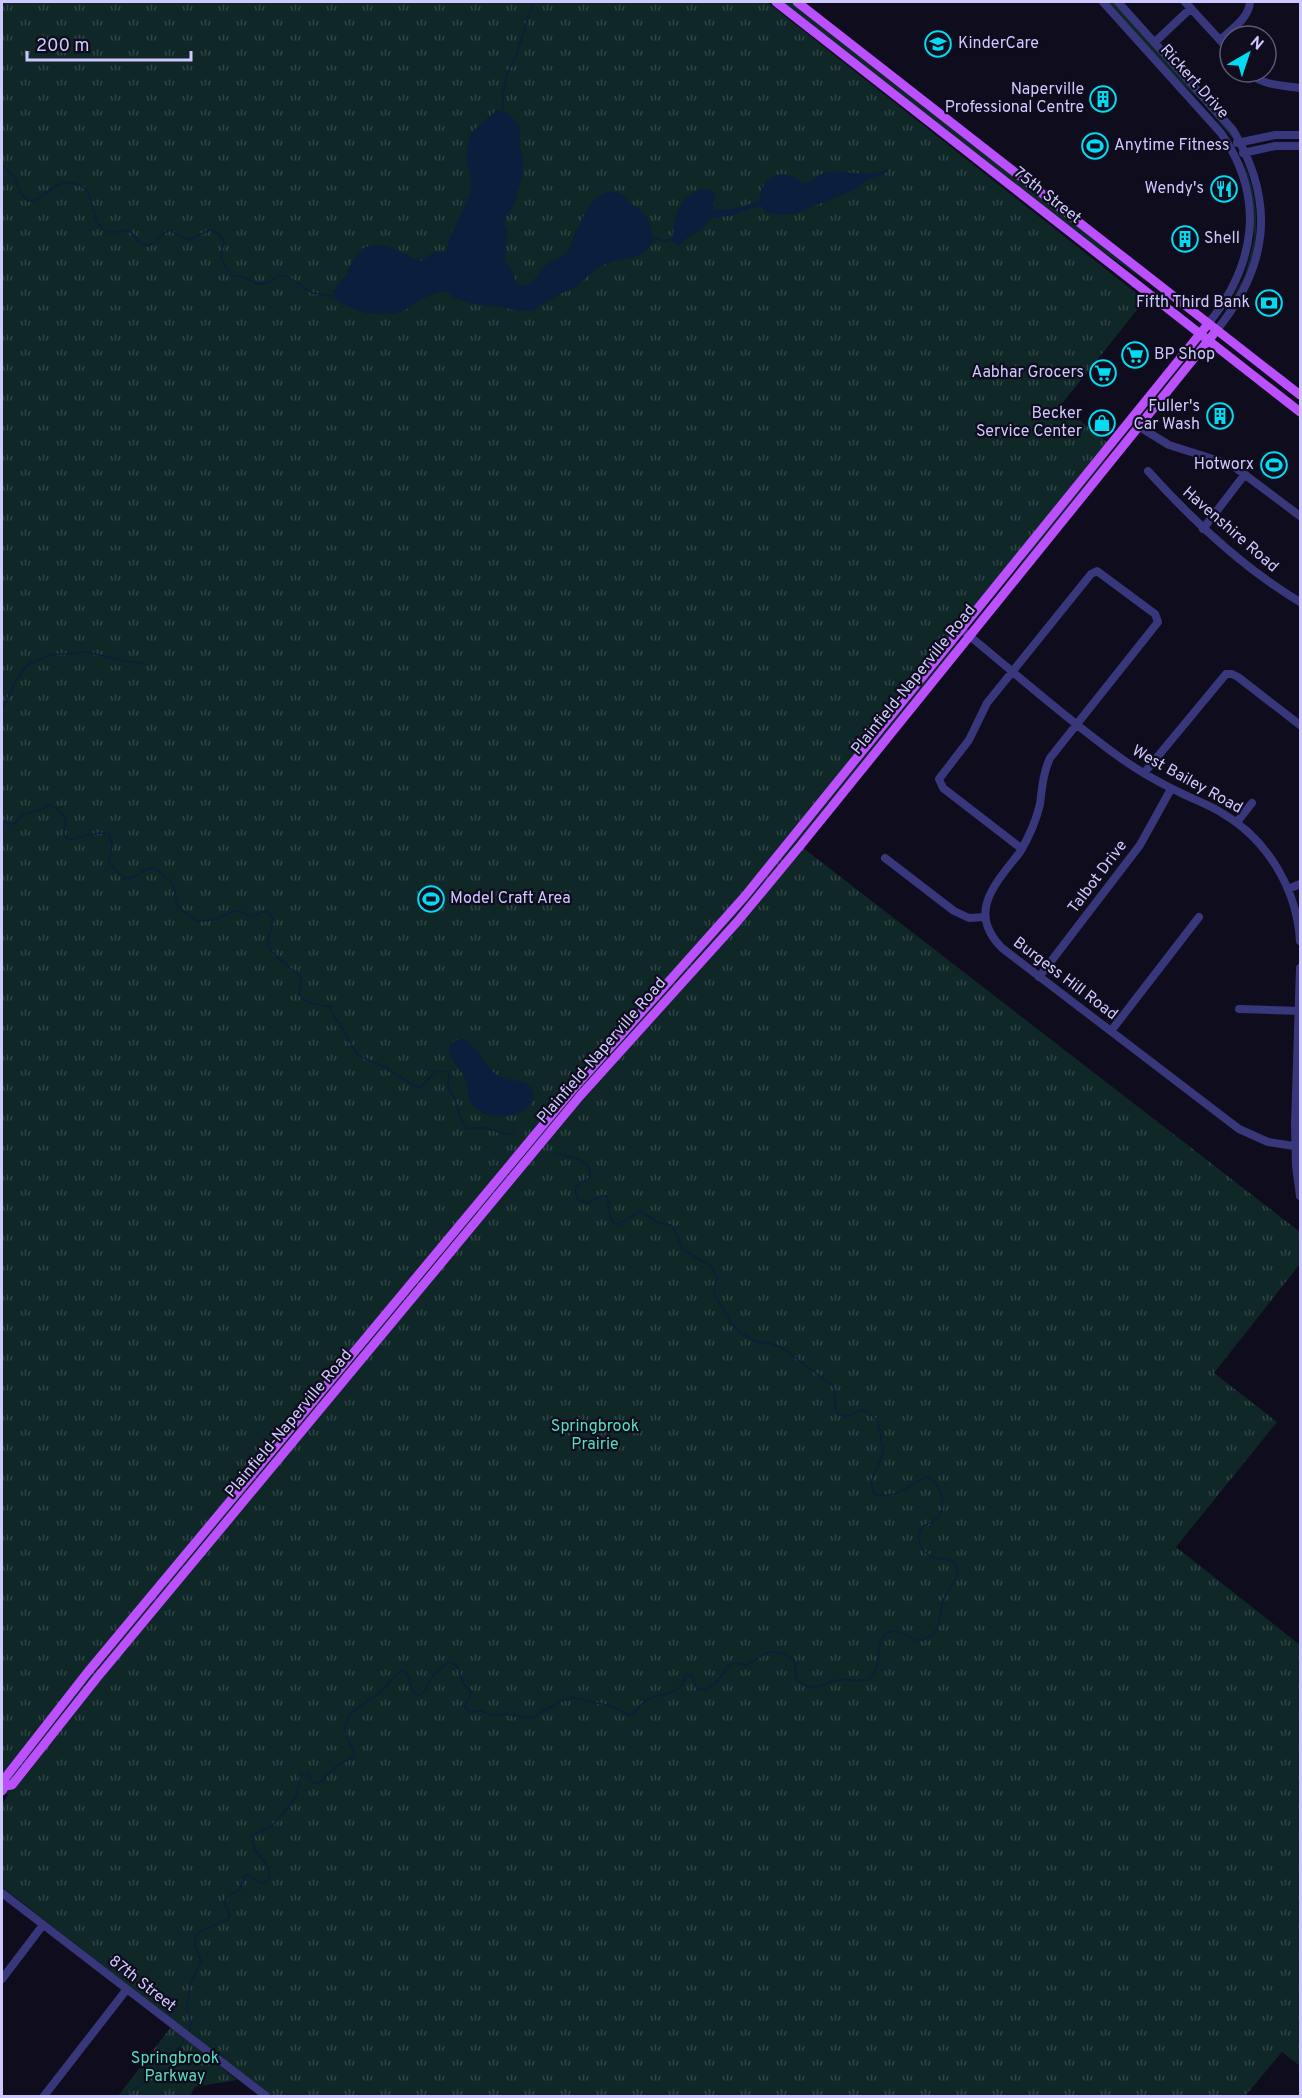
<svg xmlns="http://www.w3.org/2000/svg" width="1302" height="2098" viewBox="0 0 1302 2098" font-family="Overpass,sans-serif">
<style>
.grass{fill:#0f2726}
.park{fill:url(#park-tufts)}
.water{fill:#0b1e3d}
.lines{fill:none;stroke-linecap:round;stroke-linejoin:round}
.stream{stroke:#0b1e3d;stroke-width:1.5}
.minor{stroke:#39377c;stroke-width:8}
.major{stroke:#bb50fe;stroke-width:9}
.labels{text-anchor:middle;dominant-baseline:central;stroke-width:4.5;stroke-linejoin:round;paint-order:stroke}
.poi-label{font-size:16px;fill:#cec8ff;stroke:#0f0c1d;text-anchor:end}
.street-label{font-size:16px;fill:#cec8ff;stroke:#0f0c1d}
.park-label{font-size:16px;fill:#56ddba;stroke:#0f0c1d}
</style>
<defs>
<pattern id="park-tufts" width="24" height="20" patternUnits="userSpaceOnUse" patternTransform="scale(1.5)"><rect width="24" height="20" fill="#0f2726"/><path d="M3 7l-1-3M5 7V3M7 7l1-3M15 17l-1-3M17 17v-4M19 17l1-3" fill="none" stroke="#314547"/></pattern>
</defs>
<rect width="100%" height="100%" fill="#0f0c1d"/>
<path class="grass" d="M781 2H792L1147 280V282L1070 229Z
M1108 2H1115L1231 133 1233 139 1201 101 1180 82Z
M1243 162C1265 205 1260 277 1225 312L1245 275 1254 239 1252 199Z
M1104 457 1107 459 1008 583 1029 551Z
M956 641 958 644 760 890 799 836Z"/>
<path class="park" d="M2 2H767L1145 300 1061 405 1107 442 789 837 1300 1232V1264L1214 1373 1277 1422 1176 1547 1300 1645V2066L1282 2052 1245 2096H271L2 1887V1804L8 1795 2 1789Z
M171 2027 237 2080 195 2087 190 2096H118Z"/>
<path class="water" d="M497 110 508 113 520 127V147L523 162V171L515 203 507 214 504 223 507 231 505 262 510 268 517 284C534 290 535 274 545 266 552 259 562 259 568 251 573 243 574 233 579 225 586 211 598 186 618 193 624 195 627 200 632 204 637 208 642 211 646 216L649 221 653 240 652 244 643 253 638 256 614 261 598 267 577 286 558 295 532 311H517L498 306 474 304 455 298 447 292 442 291 423 298 407 309 393 314 365 313 336 301 334 291C337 285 342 282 345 276 350 268 352 259 359 252 376 235 404 255 421 261L435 252H446L451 236 470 195 471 174 466 158 469 139 474 130Z
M888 169 887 172 866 180 856 189 794 214 777 215 764 211 762 206 753 207 734 215 711 218 703 228 688 237 678 246 672 241C674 231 674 221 677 213 682 199 699 183 714 192L715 199 712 210 733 209 760 201C758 184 774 169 791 176 796 177 799 182 803 184 812 182 817 174 825 173 847 168 867 180 888 169Z
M461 1039C477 1044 484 1065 497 1075 509 1084 521 1077 530 1087 548 1108 495 1131 473 1105 466 1097 470 1087 465 1078 460 1068 452 1062 449 1050L452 1042Z"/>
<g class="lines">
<path class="stream" d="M503 110V93L507 74 516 56 533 2
M2 164 14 177 20 192 27 201C46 203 51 177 77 184 96 189 89 218 104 230 112 236 121 227 130 232 137 236 138 246 147 246 156 245 162 233 169 230L189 240 210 230 219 234 222 238 224 242 221 256 226 269 232 275 243 277 259 284 270 282 278 276H287L312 293 334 296
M653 240 657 238 664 241 672 239
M2 710 16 681 27 665 49 655 87 652 130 662 144 663
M2 820 9 824 15 823 24 814 41 810 48 805 55 807 65 818 64 835 68 840 99 833 109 834 112 844 109 862 124 879C137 879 143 867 155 868L173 883 177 905 189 916 197 921 213 920 234 911 242 912 253 917 261 912H268C281 924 262 936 270 949 277 959 291 968 300 976L301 981 299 994C308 1006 318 1003 330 1007 338 1024 349 1038 357 1055L380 1065 417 1087H421L435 1072 447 1071 449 1074 448 1088 455 1099 461 1120 466 1128C473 1129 479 1127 485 1128 496 1129 503 1137 514 1133
M189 2032 191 2024 187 2008 190 1986 201 1961C199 1955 196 1949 195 1943 194 1926 218 1927 228 1919L230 1915 224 1902 230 1894 240 1890 243 1877 248 1875 262 1884 270 1878C271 1859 249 1856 254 1834L272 1826 289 1807 296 1796 301 1774H308L313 1783H319L339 1764 354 1757C356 1747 346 1740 345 1731 343 1710 371 1701 383 1690 388 1684 393 1677 399 1672L402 1671 407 1673 413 1692 420 1695 425 1690 434 1674 447 1663C460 1663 458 1670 462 1680 464 1685 468 1689 472 1692L464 1706 470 1712 482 1711 493 1716 506 1714 527 1718 535 1716 561 1701 573 1698 611 1706 630 1715C638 1712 640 1703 648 1699 658 1694 671 1695 680 1687 684 1683 684 1678 686 1674L692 1676 697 1689C712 1694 721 1675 730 1664L734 1663 747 1665 768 1652 782 1653 794 1660 797 1680C817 1695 821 1682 839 1680 848 1679 858 1681 868 1680 885 1667 873 1645 886 1634 899 1624 911 1645 925 1639 945 1632 937 1611 945 1596 951 1584 962 1578 955 1563 949 1558 945 1560 937 1558 923 1556 914 1540 921 1528 926 1524 933 1522 937 1518 948 1508 941 1491 935 1481L927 1477C910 1484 893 1502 874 1493 866 1479 880 1467 883 1453 884 1448 881 1444 881 1439 879 1423 879 1417 862 1410L846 1417 838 1414C831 1404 839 1394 832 1385L781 1347 769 1343 757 1342 741 1333 731 1323 714 1293V1287L718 1278 712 1267 682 1249 675 1231 671 1225 659 1223 643 1213 639 1212 619 1224H615L610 1218 607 1196H601L587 1203C578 1202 574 1195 576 1186L590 1178C593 1157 569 1157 555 1153
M125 2096 147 2080 164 2059 176 2051 185 2038"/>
<path class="minor" d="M1103 2 1221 133C1266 198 1256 264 1208 324
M1118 2 1233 130C1276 202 1269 266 1216 331
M1185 2 1230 51
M1220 40C1232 29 1249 18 1250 2
M1155 42 1191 8
M1249 72C1262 86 1282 85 1300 88
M1237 143 1275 135H1300
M1243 153 1275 146H1300
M1138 426 1169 445 1232 465 1300 516
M1148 471C1193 521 1243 568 1300 602
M1203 529 1245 474
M961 629C1014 672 1066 719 1122 759 1139 771 1158 782 1177 791 1192 799 1208 804 1222 813 1267 839 1297 889 1300 941
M1144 773 1226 674H1232L1238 677 1300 725
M1237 822 1252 803
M1022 849 943 788 939 779 969 740 987 703 1091 574 1097 571 1155 614 1158 622 1050 758C1043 773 1042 788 1040 804 1036 821 1029 837 1020 852 996 883 966 912 1002 948L1239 1129 1268 1142 1300 1147
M885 858 954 911 969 918 985 917
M1288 889 1300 884
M1300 968 1295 1125 1296 1166 1300 1196
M1039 977 1140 845 1171 789
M1239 1009 1300 1011
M1111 1031 1199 917
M2 1893 266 2096
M2 1979 43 1925
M44 2096 127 1989"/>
<path class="major" d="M776 2 1300 412
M797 2 1300 395
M5 1786V1778L87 1673 573 1089 745 896 1208 324
M2 1791 5 1786 12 1785 96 1679 580 1096 737 922 800 846 1216 331"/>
</g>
<defs>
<g id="school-ring" transform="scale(1.35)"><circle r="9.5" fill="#0f0c1d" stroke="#02dbf1" stroke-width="1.5"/><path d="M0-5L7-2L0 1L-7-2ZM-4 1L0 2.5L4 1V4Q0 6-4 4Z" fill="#02dbf1"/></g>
<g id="building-ring" transform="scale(1.35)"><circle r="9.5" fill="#0f0c1d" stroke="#02dbf1" stroke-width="1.5"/><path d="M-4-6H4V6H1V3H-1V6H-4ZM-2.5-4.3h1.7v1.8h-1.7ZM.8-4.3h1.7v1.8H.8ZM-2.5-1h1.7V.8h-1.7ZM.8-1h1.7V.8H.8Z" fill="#02dbf1"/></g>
<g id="stadium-ring" transform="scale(1.35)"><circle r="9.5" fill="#0f0c1d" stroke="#02dbf1" stroke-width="1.5"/><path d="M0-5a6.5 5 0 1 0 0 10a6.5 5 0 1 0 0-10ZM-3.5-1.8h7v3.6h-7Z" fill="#02dbf1"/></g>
<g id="restaurant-ring" transform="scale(1.35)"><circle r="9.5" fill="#0f0c1d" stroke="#02dbf1" stroke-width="1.5"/><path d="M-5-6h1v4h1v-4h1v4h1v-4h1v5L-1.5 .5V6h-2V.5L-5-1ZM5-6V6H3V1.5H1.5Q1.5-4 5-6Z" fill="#02dbf1"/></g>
<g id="bank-ring" transform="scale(1.35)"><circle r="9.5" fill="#0f0c1d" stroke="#02dbf1" stroke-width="1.5"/><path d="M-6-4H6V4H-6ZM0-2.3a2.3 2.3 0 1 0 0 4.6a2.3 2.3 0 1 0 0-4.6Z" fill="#02dbf1"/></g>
<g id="supermarket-ring" transform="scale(1.35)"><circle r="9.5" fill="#0f0c1d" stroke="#02dbf1" stroke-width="1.5"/><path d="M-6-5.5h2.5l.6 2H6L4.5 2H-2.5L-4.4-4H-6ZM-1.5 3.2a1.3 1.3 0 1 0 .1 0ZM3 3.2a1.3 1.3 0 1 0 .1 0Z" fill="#02dbf1"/></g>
<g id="shop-ring" transform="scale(1.35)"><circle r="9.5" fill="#0f0c1d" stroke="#02dbf1" stroke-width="1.5"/><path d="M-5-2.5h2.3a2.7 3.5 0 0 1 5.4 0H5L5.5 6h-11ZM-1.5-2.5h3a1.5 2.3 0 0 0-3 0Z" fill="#02dbf1"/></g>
</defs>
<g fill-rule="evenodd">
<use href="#school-ring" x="938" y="44"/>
<use href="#building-ring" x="1103" y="99"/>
<use href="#stadium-ring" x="1095" y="146"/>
<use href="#restaurant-ring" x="1224" y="189"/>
<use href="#building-ring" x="1185" y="239"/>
<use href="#bank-ring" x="1269" y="303"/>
<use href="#supermarket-ring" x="1135" y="355"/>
<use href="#supermarket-ring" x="1103" y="373"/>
<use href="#building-ring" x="1220" y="416"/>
<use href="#shop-ring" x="1102" y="423"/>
<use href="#stadium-ring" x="1274" y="465"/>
<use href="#stadium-ring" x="431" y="899"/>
</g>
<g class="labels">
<g class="poi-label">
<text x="958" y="44" text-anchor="start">KinderCare</text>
<text x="1084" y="90">Naperville<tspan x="1084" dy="18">Professional Centre</tspan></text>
<text x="1114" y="146" text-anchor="start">Anytime Fitness</text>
<text x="1204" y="189">Wendy's</text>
<text x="1204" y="239" text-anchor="start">Shell</text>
<text x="1250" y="303">Fifth Third Bank</text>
<text x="1154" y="355" text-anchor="start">BP Shop</text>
<text x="1084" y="373">Aabhar Grocers</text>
<text x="1200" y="407">Fuller's<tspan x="1200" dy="18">Car Wash</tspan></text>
<text x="1082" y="414">Becker<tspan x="1082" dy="18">Service Center</tspan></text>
<text x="1254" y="465">Hotworx</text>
<text x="450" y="899" text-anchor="start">Model Craft Area</text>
</g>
<g class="street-label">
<text transform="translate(1194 82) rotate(48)">Rickert Drive</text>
<text transform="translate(1047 196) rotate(38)">75th Street</text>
<text transform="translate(1230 530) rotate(41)">Havenshire Road</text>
<text transform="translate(914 680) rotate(-51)">Plainfield-Naperville Road</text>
<text transform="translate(1187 780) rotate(29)">West Bailey Road</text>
<text transform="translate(1098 877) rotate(-53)">Talbot Drive</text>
<text transform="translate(1065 979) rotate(37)">Burgess Hill Road</text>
<text transform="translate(602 1051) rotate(-49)">Plainfield-Naperville Road</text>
<text transform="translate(289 1424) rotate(-50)">Plainfield-Naperville Road</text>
<text transform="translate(142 1984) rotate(38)">87th Street</text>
</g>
<g class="park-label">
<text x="595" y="1427">Springbrook<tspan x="595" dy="18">Prairie</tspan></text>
<text x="175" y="2059">Springbrook<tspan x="175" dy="18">Parkway</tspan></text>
</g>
</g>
<rect width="1302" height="2098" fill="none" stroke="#cec8ff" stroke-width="6"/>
<g transform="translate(1248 54) rotate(39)"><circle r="28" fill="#0f0c1d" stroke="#5b5777" stroke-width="1.5"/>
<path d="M0-4.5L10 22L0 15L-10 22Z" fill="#02dbf1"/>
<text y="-9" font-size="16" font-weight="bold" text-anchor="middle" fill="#cec8ff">N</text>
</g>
<path d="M27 51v9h164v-9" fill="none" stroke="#cec8ff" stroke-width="3"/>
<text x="36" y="51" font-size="18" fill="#cec8ff" stroke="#0f0c1d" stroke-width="4.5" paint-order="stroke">200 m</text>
</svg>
